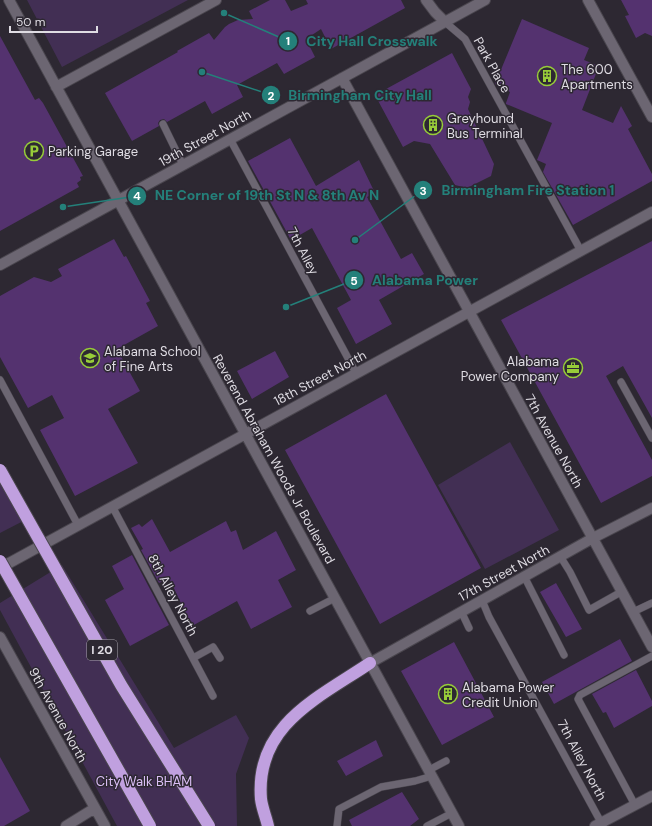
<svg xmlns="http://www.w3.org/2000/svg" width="652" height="826" viewBox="0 0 652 826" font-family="'DM Sans',sans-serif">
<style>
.green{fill:#422f54}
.building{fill:#54326f}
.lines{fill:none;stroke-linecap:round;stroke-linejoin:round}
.lane-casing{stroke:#4a464e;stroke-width:8}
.secondary-casing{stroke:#4a464e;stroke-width:12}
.highway-casing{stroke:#4a464e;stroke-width:14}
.lane{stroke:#6c6672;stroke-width:7}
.secondary{stroke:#6c6672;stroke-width:10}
.highway{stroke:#c0a0df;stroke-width:12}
.highway-bridge-casing{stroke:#4a464e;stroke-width:14;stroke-linecap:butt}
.highway-bridge{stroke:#c0a0df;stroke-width:12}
.labels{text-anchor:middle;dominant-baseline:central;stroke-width:3;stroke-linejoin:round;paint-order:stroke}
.shield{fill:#2d2832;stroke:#aaa6ae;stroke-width:1}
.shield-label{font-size:12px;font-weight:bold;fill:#dfdce3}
.street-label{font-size:13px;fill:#dfdce3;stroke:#2d2832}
.poi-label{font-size:13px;fill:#dfdce3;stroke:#2d2832;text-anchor:start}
.park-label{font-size:13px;fill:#dabef5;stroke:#2d2832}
.leader{fill:none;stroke:#24807a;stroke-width:1.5}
.callout-dot{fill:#24807a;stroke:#2d2832;stroke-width:1.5}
.mark-label{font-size:12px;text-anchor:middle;font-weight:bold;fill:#fff}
.callout-label{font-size:14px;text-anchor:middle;font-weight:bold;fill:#24807a;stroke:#2d2832;stroke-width:3;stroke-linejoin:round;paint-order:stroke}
</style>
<rect width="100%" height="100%" fill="#2d2832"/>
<path class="green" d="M27 0H188L62 67Z
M510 442 559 530 485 569 438 485Z
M0 463 31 517 0 533Z
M62 565 174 748 236 715 249 738 236 774 237 826H117L0 610V603Z"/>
<path class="building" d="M270 0H285L291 11 308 4 306 0H401L405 8 331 49 321 29 306 39 315 57 284 74 277 63 237 85 243 97 212 114 205 101 167 122 164 119 160 120 158 123 159 126 132 141 105 93 178 52 177 51 209 33 214 40 225 27 229 24 238 20 253 19 249 11Z
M621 0H652V36L645 33 636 38 625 16 629 15Z
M522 19 589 48 584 60 599 66 582 110 613 123 621 106 632 126 628 129 652 174V181L573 225 543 172 546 164 537 160 552 123 506 104V103L510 92 495 84Z
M0 36 35 100 39 98 43 103 83 176 80 177 81 180 77 183 79 187 0 231Z
M452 53 471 89 468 97 470 102 468 109 494 164 491 176 467 188 455 185 430 144 414 141 403 147 375 95Z
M290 138 316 186 359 160 375 193 367 197 401 259 412 253 424 274 379 300 392 324 356 344 337 308 351 300 312 228 291 240 248 161Z
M114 239 124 257 126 256 150 301 146 303 158 326 117 349 140 391 108 409 138 463 75 496 40 430 64 418 52 395 28 408 0 357V296L34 277 51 282 62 276 58 269Z
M652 241V418L623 366 606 376 652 460V476L601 503 501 320Z
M275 351 289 377 252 399 237 371Z
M386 394 481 568 380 624 285 450Z
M152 519 170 552 226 521 231 532 236 530 243 550 276 531 296 570 278 580 292 607 251 629 237 601 192 626 169 578 159 583 141 550 143 549 131 528 139 524 142 527Z
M132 555 169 625 130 646 105 600 124 589 112 566Z
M556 583 582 629 566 637 540 592Z
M620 639 632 661 554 704 542 682Z
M454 642 494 717 442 745 401 671Z
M636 670 652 701V706L614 728 606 712 603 713 592 694Z
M376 740 383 756 346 776 337 761Z
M0 757 30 811 4 826H0Z
M402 792 419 819 410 826H352L349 820Z"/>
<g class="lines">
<g class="lane-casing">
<path id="lane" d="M445 22 465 39 581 251
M163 124 183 165
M230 139 356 373
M0 380 78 525
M621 382 652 438
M112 506 213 696
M560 556 570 572 589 610 621 592
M524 576 564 655
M482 600 489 617 603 826
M310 611 335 598
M461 611 469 628
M633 612 652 603
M193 658 213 647 220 658
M429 770 446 761
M635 805 578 699 580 695 652 656
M337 826 339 809 381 787 415 781 432 776
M427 826 452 813"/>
</g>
<g class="secondary-casing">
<path id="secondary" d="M9 0 459 826
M426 0 435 12 445 22
M588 0 652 117
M342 78 652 647
M56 87 216 0
M0 265 485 0
M0 568 652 212
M0 637 105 826
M370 663 593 538 652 508
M66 826 95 808
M595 826 652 796"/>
</g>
<g class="highway-casing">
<path id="highway" d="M268 826C266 817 262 808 261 799 255 725 318 698 370 663"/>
</g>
<use href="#lane" class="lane"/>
<use href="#secondary" class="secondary"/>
<use href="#highway" class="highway"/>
<g class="highway-bridge-casing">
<path id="highway-bridge" d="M0 470 121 685 209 826
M0 561 150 826"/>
</g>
<use href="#highway-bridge" class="highway-bridge"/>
</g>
<defs>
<g id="building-ring" transform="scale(1)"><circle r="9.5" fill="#2d2832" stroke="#97cc39" stroke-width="1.5"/><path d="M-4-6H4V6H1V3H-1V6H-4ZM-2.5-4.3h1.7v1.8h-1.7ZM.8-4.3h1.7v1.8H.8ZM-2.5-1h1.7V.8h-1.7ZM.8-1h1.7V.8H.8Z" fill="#97cc39"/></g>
<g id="parking-ring" transform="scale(1)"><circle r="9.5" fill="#2d2832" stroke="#97cc39" stroke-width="1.5"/><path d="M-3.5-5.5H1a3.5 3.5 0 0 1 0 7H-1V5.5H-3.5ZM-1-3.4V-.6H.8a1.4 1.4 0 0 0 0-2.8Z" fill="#97cc39"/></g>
<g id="school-ring" transform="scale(1)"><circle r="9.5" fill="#2d2832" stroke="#97cc39" stroke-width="1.5"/><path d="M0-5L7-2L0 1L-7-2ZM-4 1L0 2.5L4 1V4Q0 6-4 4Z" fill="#97cc39"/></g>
<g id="office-ring" transform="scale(1)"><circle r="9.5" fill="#2d2832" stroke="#97cc39" stroke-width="1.5"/><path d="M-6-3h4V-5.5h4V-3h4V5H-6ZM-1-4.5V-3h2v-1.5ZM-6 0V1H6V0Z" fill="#97cc39"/></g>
</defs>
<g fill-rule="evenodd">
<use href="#building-ring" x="547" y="76"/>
<use href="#building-ring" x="433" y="125"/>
<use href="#parking-ring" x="34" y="151"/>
<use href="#school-ring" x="90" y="358"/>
<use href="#office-ring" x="573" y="368"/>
<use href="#building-ring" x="448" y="694"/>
</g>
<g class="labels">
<rect class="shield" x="87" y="640" width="30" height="20" rx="3"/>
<g class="shield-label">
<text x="102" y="650">I 20</text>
</g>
<g class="street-label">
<text transform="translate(492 65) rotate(61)">Park Place</text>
<text transform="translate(205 138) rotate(-29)">19th Street North</text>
<text transform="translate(303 251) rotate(62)">7th Alley</text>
<text transform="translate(320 378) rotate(-28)">18th Street North</text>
<text transform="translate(554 441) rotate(61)">7th Avenue North</text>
<text transform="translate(274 459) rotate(61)">Reverend Abraham Woods Jr Boulevard</text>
<text transform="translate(504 573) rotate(-29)">17th Street North</text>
<text transform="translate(173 595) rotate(62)">8th Alley North</text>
<text transform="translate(58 715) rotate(61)">9th Avenue North</text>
<text transform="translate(582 760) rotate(62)">7th Alley North</text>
</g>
<g class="poi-label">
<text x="561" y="69">The 600<tspan x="561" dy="15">Apartments</tspan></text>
<text x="447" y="118">Greyhound<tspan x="447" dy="15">Bus Terminal</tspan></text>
<text x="48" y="151">Parking Garage</text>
<text x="104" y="351">Alabama School<tspan x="104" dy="15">of Fine Arts</tspan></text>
<text x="559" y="361" text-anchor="end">Alabama<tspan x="559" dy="15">Power Company</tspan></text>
<text x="462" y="687">Alabama Power<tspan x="462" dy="15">Credit Union</tspan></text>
</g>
<g class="park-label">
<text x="144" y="781">City Walk BHAM</text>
</g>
</g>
<path class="leader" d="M224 13L288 41M202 72L271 95M355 240L423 190M63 207L137 196M286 307L354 280"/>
<g class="callout-dot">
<circle cx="224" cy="13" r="4"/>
<circle cx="202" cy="72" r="4"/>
<circle cx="355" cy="240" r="4"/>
<circle cx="63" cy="207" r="4"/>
<circle cx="286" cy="307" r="4"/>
<circle cx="288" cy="41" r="10"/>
<circle cx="271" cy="95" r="10"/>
<circle cx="423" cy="190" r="10"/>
<circle cx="137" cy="196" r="10"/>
<circle cx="354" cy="280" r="10"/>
</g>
<g class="mark-label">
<text x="288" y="45">1</text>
<text x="271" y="100">2</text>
<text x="423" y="195">3</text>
<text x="137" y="200">4</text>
<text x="354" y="285">5</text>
</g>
<g class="callout-label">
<text x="372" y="46">City Hall Crosswalk</text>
<text x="360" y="100">Birmingham City Hall</text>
<text x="528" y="195">Birmingham Fire Station 1</text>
<text x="267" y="200">NE Corner of 19th St N &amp; 8th Av N</text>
<text x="425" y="285">Alabama Power</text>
</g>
<path d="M10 26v6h87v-6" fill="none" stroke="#dfdce3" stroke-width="2"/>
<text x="16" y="26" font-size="12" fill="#dfdce3" stroke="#2d2832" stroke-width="3" paint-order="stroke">50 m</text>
</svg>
